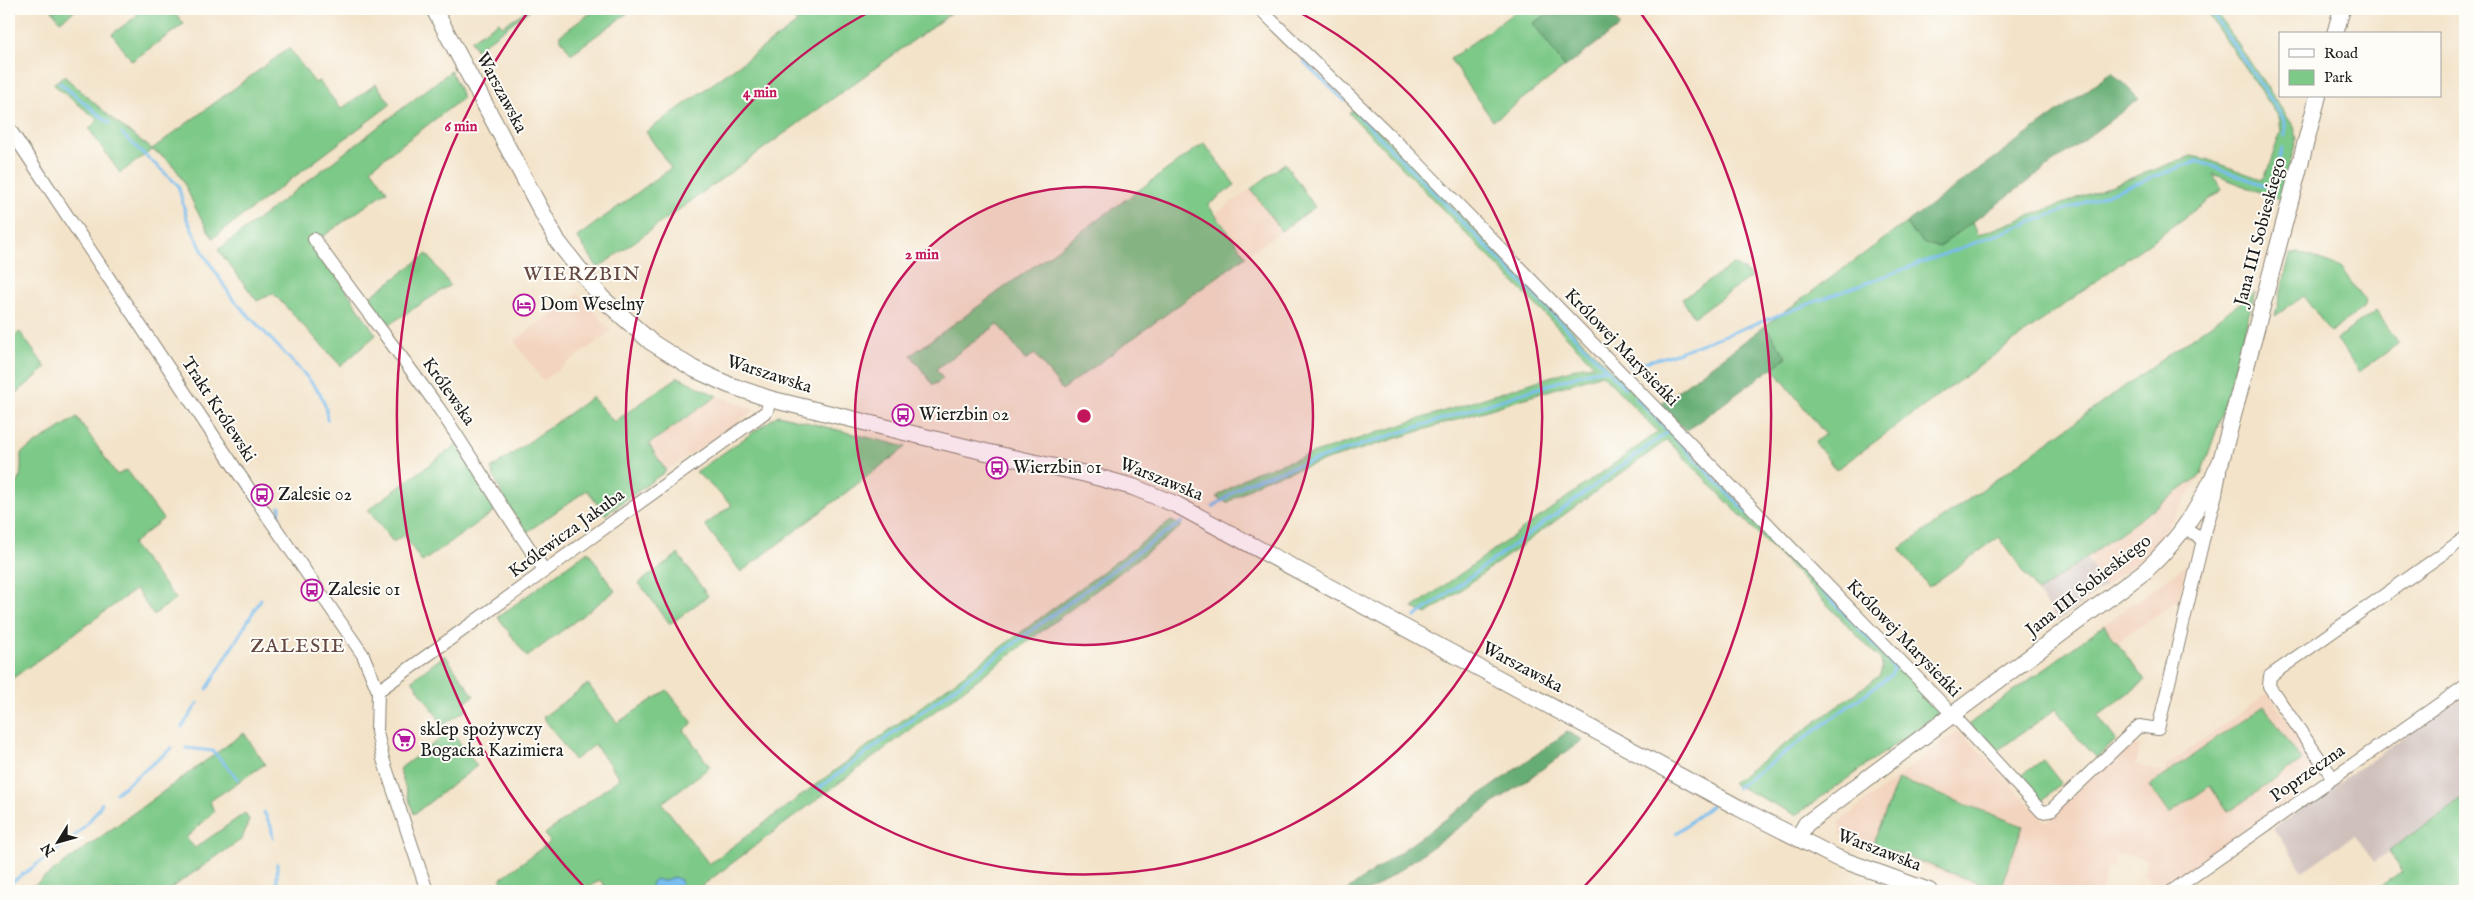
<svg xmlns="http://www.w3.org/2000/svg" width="2474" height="900" viewBox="0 0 2474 900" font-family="'IM FELL English',serif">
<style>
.built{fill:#f3d4bf}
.industrial{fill:#cfc0bb}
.green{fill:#7dc988;stroke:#4c7252}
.forest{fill:#66ad74;stroke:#416448}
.water{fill:#78bdee;stroke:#4a6c85}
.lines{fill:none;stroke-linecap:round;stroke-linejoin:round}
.stream{stroke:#78bdee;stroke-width:3}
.minor-casing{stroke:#888072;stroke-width:14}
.major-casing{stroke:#888072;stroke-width:18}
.minor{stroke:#fff;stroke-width:12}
.major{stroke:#fff;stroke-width:16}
.ring{fill:none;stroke:#c2185b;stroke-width:2.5}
.labels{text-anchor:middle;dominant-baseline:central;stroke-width:4;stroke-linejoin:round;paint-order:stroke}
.street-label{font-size:18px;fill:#1c1c1c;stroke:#fdfcf7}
.poi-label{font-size:18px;fill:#1c1c1c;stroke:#fdfcf7;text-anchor:start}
.quarter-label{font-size:20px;letter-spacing:1px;fill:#634740;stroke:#fdfcf7}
.centre{fill:#c2185b;stroke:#fdfcf7;stroke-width:2.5}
.ring-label{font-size:15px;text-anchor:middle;font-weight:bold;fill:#c2185b;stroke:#fdfcf7;stroke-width:4;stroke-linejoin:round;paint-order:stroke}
</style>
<rect width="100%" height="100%" fill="#fdfcf7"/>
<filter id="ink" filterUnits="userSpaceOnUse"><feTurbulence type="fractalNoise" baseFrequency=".02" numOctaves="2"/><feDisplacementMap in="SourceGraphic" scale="10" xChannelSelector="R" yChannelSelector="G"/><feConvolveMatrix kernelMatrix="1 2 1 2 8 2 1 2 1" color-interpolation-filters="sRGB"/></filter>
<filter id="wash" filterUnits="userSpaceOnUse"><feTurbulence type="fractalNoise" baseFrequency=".0096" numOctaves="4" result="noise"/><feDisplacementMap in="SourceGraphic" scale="20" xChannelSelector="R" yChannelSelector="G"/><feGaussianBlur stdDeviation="1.12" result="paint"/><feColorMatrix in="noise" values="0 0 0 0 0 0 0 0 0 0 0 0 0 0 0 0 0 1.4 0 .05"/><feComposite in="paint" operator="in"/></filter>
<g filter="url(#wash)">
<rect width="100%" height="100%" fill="#f3e3c9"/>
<path class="built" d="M1251 189 1281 231 1246 256 1215 214Z
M578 294 611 331 543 381 514 341Z
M717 396 755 410 666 471 649 445Z
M2201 475 2166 530 2140 560 2105 586 2086 558Z
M2187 564 2179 599 2117 643 2104 625Z
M2268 693 2323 772 2321 778 2159 890 2143 874 2148 860 2124 854 2115 857 2113 868 2107 867 2102 891H1989L1840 834 1839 822 1956 732 1964 735 2046 822 2057 815V811L2126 743 2140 747 2136 765 2165 773 2166 766Z"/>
<path class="industrial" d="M2086 558 2105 586 2058 621 2037 593Z
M2465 696V797L2374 862 2354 835 2303 871 2273 828Z"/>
<path class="green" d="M51 9H77L60 21Z
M135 9H172L184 24 132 61 112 34 138 15Z
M523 9H531L476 50 471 40 499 22 502 26 524 12Z
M596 9H633L571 54 559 36Z
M784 9H957L598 268 577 237 671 168 646 132 797 23Z
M1519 9H1557L1533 23 1565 67 1493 121 1450 59Z
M2204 9H2214L2294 127 2297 137 2280 200 2213 174 2222 190 1836 470 1815 442 1825 434 1772 367 1786 357 1765 326 1906 223 1913 234 1939 247 1973 221 1978 235 2191 156 2206 159 2261 179 2265 177 2281 131 2279 117Z
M289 48 315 83 319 81 341 109 376 84 391 104 213 238C207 228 200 217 195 207 183 182 179 163 152 150L120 173 89 129 98 120 53 84 64 76 116 122 152 149Z
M451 71 463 98 371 168 387 191 322 237 311 236 376 335 341 366 273 293 257 301 218 250Z
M1352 111H1360L1939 708 1938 714 1796 815 1732 783 1879 676 1882 669 1881 660 1667 440 1427 614 1413 608 1658 432 1602 374 1263 480 1227 503 1216 497 1253 473 1583 366 1594 365 1349 113Z
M1204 143 1235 185 1208 205 1246 256 1062 390 1035 354 1025 360 998 324 936 369 943 379 933 385 911 355Z
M1285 163 1315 207 1281 231 1251 189Z
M2298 252 2341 268 2365 301 2363 309 2330 332 2304 296 2275 316 2290 255Z
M427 254 450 285 387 326 367 299Z
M1734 264 1752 276 1694 317 1682 299Z
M2255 292 2223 411 2201 475 2038 592 1999 537 1929 587 1900 549Z
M2376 311 2399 343 2359 372 2336 339Z
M20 332 46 368 9 400V340Z
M678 377 717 396 649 444 666 471 605 515 587 490 527 532 506 503 491 469 592 397 614 422Z
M778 415 906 447 741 572 705 525 732 505 696 472Z
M77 417 117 475 127 470 163 519 132 544 176 599 153 615 136 589 9 681V492C23 483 21 469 21 453Z
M456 445 480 479 495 511 422 562 404 535 393 542 368 510Z
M1171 521 1182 526 695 891H609L600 880 584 891H509L500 879 550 842 545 834 620 778 595 745 574 760 543 717 588 684 617 723 667 690 693 723 684 730 710 767 662 803 709 864Z
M588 551 615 591 527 657 498 617Z
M678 554 708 596 670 624 639 583Z
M2104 625 2145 681 2098 716 2116 740 2097 758 2075 735 2056 709 1994 753 1969 724Z
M445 655 474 696 464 702 468 709 443 725 412 680Z
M2264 706 2302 761 2228 812 2210 786 2169 814 2149 786Z
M451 731 477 766 414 814 399 769Z
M244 733 265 764 210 801 214 812 186 838 195 848 245 813 249 820 242 839 167 891H26Z
M2043 760 2061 783 2042 801 2018 778Z
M1898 779 2023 826 1999 891 1873 844Z
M2465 797V884L2454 891H2374L2402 871 2389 851Z"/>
<path class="forest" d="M1557 9H1598L1610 12 1620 26 1565 67 1533 23Z
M2112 72 2139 99 1939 247C1922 244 1915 237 1906 223Z
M1765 326 1787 357 1686 431 1660 404Z
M1567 732 1583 740 1370 891H1346Z"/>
<path class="water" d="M674 877 681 880V885L671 891H655L651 886 652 882 656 879 662 881Z"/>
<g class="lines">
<path class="stream" d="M2209 9 2280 113 2285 122V136
M1304 62 1345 101
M60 83 109 123
M1358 115 1625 388
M122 134 178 185 187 219 204 254 232 298 306 376 320 393 326 408 327 420
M1628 366 1668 356 2197 161 2272 188 2282 148
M1636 398 1886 657 1894 669 1891 675 1737 788
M1213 507 1245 484 1259 478 1588 372 1606 369
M278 523 280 507
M1415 617 1668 432
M207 689 261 599
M182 727 198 703
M186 748 213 751 238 779
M818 789 1140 550 1182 522
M116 793 172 748
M264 812 271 826 273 838
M1676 833 1711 806
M277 863V883
M9 884C41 860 82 839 102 803"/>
</g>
</g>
<g filter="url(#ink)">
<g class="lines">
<g class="minor-casing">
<path id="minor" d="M1260 9 1411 156 1953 715 2042 812 2050 811 2139 726 2158 729 2203 540 2185 529
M9 128 255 498 363 655 378 691 377 732 383 759 427 891
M314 239C355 297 399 352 440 410 476 463 508 519 545 571
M2203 540 2216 494 2220 472
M378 691 767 411 770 399
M2333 778 2269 686 2270 676 2465 538
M2172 891 2465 686"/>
</g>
<g class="major-casing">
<path id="major" d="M434 9 558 242 602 298 651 342 694 369 729 385 770 399 986 452 1086 474 1133 487 1177 505 1739 808 1837 858 1929 891
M2335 34 2342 9
M1798 838 1806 824 2145 571C2183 536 2199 508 2221 461L2318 96"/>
</g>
<use href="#minor" class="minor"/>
<use href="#major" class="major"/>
</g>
</g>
<circle cx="1084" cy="416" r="229" fill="#c2185b" fill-opacity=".12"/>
<g class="ring">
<circle cx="1084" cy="416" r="229"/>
<path d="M1295 10A458 458 0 1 1 873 10"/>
<path d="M586 889A687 687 0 0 1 528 12M1640 12A687 687 0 0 1 1582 889"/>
</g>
<defs>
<g id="hotel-ring" transform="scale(1.125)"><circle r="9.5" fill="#fdfcf7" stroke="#b5179e" stroke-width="1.5"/><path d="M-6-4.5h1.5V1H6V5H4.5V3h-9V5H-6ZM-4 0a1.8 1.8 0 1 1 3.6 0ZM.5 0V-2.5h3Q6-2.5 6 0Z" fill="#b5179e"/></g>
<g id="bus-ring" transform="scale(1.125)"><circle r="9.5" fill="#fdfcf7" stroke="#b5179e" stroke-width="1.5"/><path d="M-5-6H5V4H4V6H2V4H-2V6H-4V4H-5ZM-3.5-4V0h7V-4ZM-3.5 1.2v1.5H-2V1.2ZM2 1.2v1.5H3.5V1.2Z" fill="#b5179e"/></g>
<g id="supermarket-ring" transform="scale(1.125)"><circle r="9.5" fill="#fdfcf7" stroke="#b5179e" stroke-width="1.5"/><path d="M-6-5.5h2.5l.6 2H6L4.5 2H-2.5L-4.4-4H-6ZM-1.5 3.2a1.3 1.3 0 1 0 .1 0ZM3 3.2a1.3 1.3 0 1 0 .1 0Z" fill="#b5179e"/></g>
</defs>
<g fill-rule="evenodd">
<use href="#hotel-ring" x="524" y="305"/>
<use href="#bus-ring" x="903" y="415"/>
<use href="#bus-ring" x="997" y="468"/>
<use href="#bus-ring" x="262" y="495"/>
<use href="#bus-ring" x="312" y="590"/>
<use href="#supermarket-ring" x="404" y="740"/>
</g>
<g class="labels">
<g class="street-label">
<text transform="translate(501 93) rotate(62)">Warszawska</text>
<text transform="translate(2261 232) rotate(-75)">Jana III Sobieskiego</text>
<text transform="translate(1621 348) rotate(46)">Królowej Marysieńki</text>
<text transform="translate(769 375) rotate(18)">Warszawska</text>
<text transform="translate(448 392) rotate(55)">Królewska</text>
<text transform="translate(218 410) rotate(57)">Trakt Królewski</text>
<text transform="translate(1161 480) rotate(22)">Warszawska</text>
<text transform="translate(567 534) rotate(-36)">Królewicza Jakuba</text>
<text transform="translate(2089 586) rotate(-38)">Jana III Sobieskiego</text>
<text transform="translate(1903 639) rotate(46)">Królowej Marysieńki</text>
<text transform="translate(1522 668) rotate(28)">Warszawska</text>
<text transform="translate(2308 774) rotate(-35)">Poprzeczna</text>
<text transform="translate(1879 851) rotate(21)">Warszawska</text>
</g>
<g class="poi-label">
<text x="540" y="305">Dom Weselny</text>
<text x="919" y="415">Wierzbin 02</text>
<text x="1013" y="468">Wierzbin 01</text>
<text x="278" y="495">Zalesie 02</text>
<text x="328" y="590">Zalesie 01</text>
<text x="420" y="730">sklep spożywczy<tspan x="420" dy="21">Bogacka Kazimiera</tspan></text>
</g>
<g class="quarter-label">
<text x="582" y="274">WIERZBIN</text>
<text x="298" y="646">ZALESIE</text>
</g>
</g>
<circle cx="1084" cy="416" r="8" class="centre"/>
<g class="ring-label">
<text x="760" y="97">4 min</text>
<text x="461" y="131">6 min</text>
<text x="922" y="259">2 min</text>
</g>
<rect width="2474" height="900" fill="none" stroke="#fdfcf7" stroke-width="30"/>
<rect x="2279" y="32" width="162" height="65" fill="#fdfcf7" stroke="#a3a29f"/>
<rect x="2289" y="49" width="25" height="8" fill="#ffffff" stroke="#a3a29f"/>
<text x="2324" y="58" font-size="15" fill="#1c1c1c">Road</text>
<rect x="2289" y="70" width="25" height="15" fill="#7dc988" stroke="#a3a29f"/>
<text x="2324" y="82" font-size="15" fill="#1c1c1c">Park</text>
<g transform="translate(58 842) rotate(233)" stroke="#fdfcf7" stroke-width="4" paint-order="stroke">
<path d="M0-4L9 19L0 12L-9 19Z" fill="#1c1c1c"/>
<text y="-8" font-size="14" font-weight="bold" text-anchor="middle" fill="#1c1c1c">N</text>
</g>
</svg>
